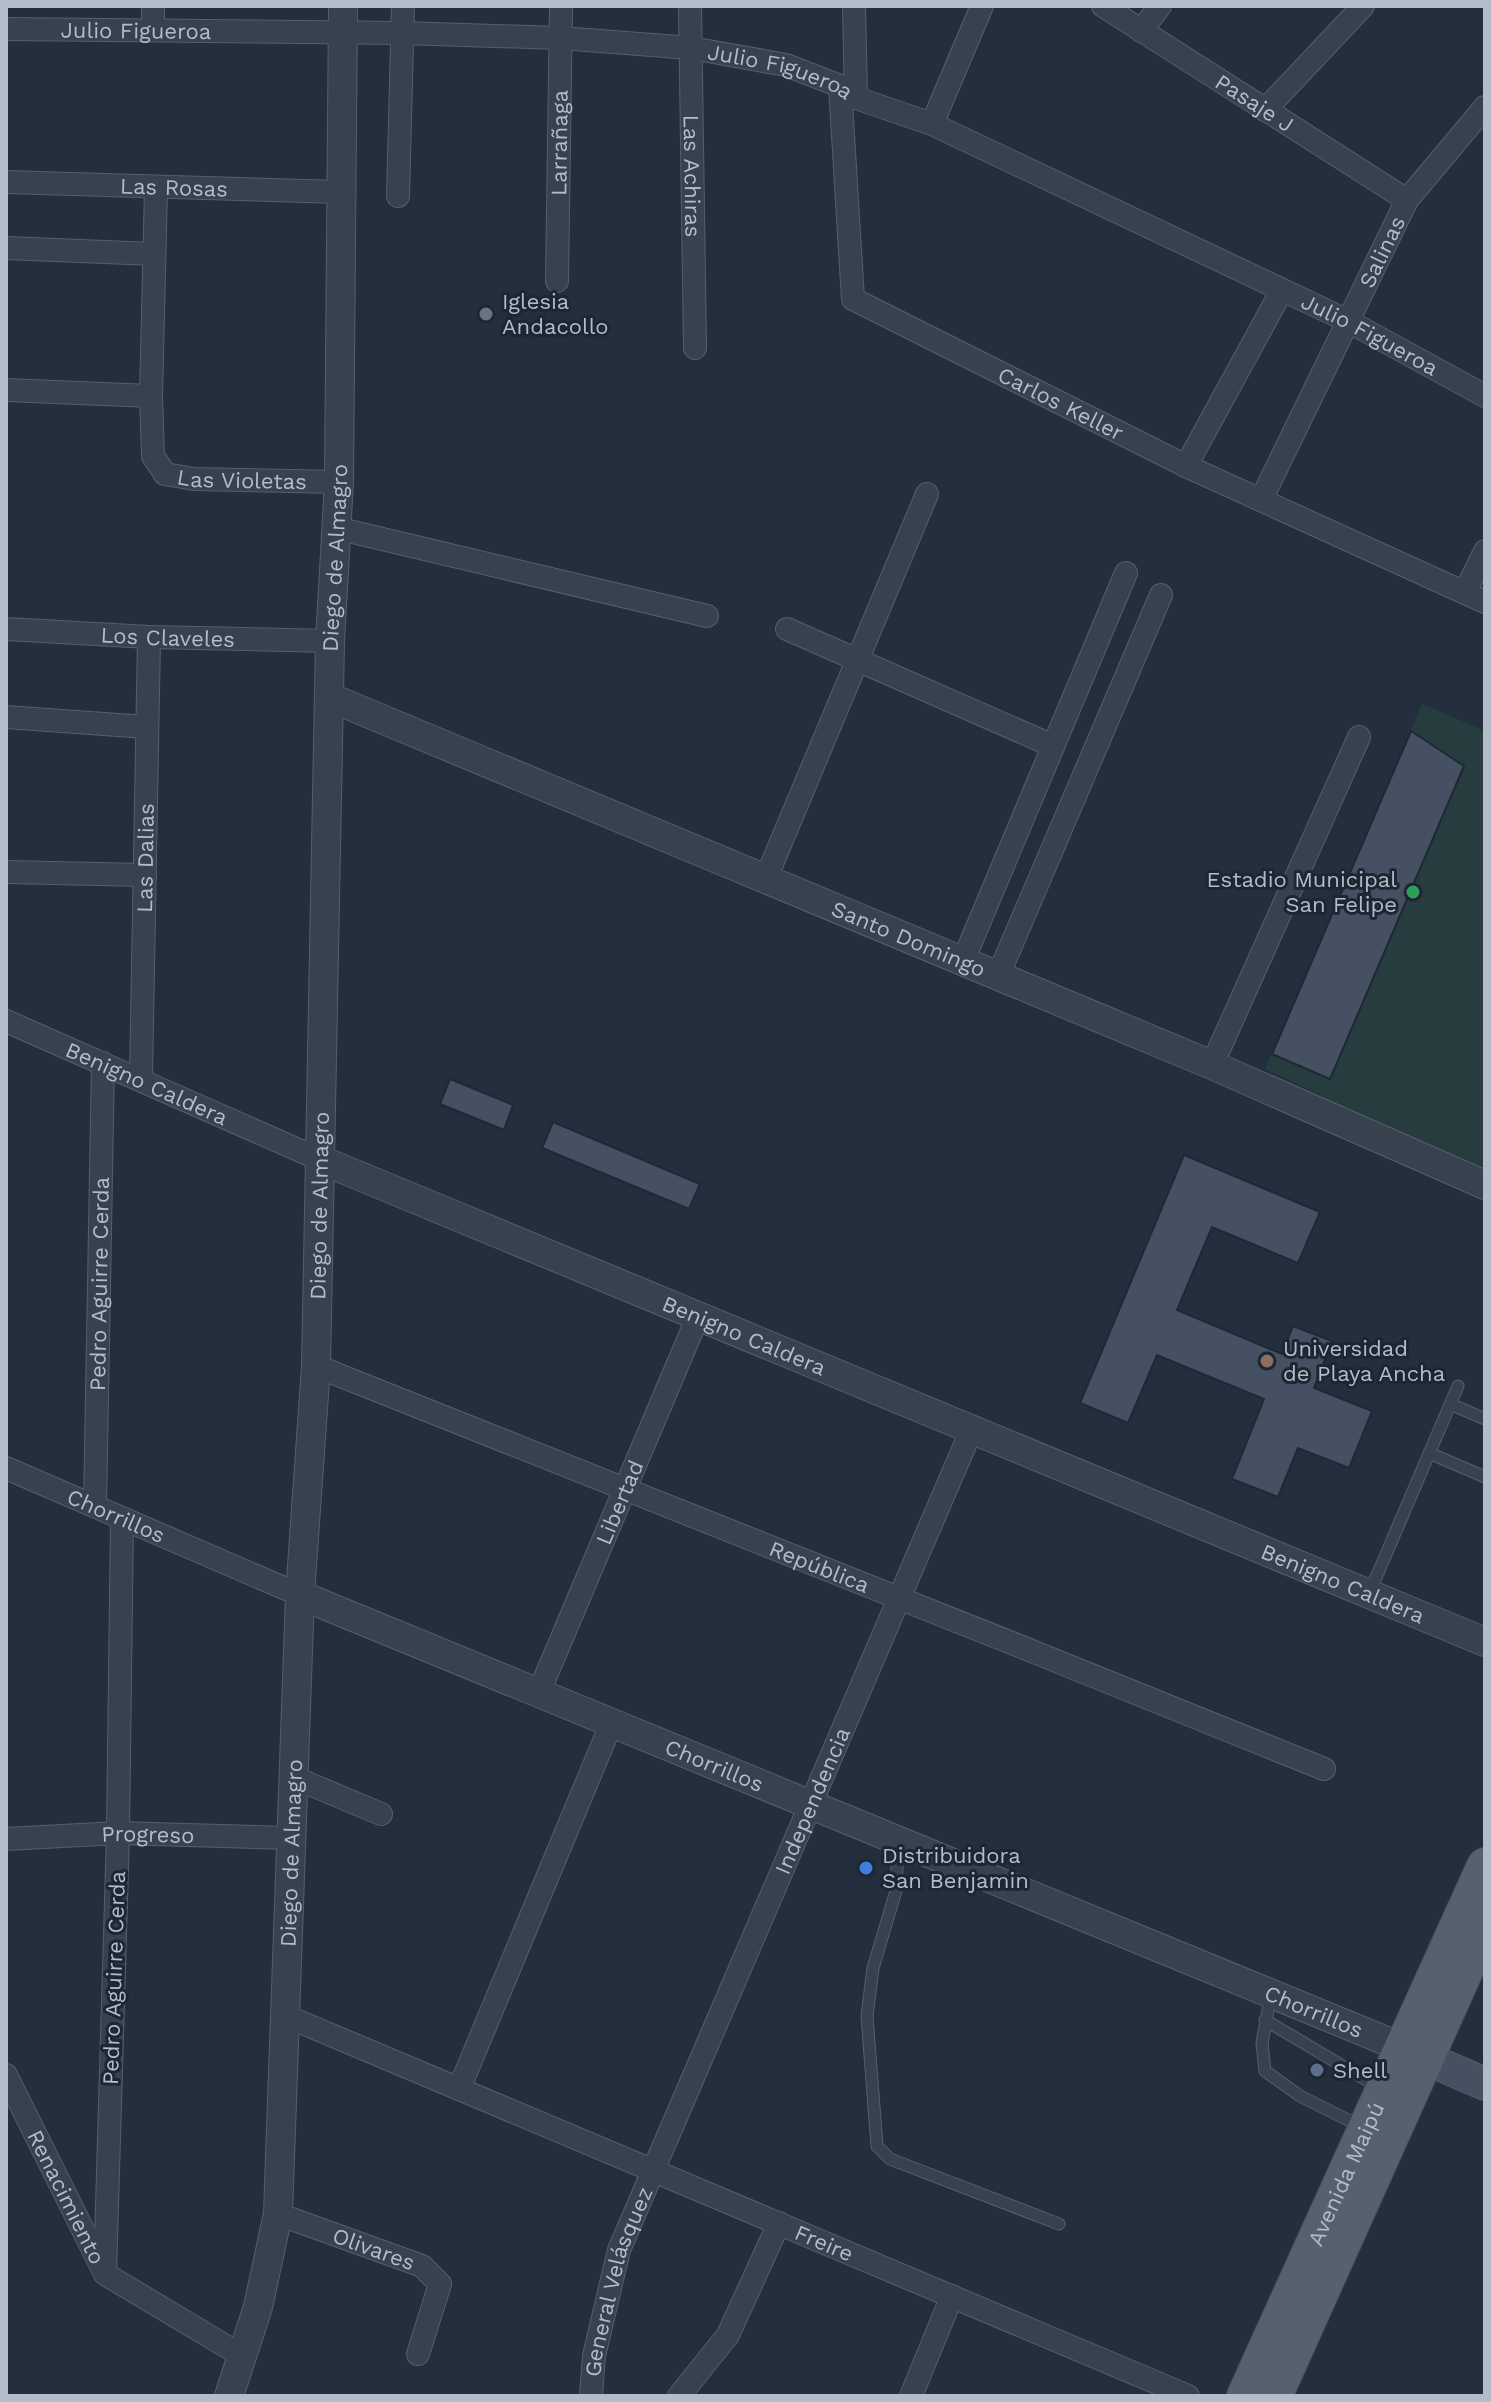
<svg xmlns="http://www.w3.org/2000/svg" width="1491" height="2402" viewBox="0 0 1491 2402" font-family="'Work Sans',sans-serif">
<style>
.green{fill:#263c3f}
.building{fill:#455162;stroke:#1f2835;stroke-width:2}
.lines{fill:none;stroke-linecap:round;stroke-linejoin:round}
.service-casing{stroke:#565f6c;stroke-width:13}
.minor-casing{stroke:#565f6c;stroke-width:24}
.tertiary-casing{stroke:#565f6c;stroke-width:30}
.secondary-casing{stroke:#565f6c;stroke-width:34}
.primary-casing{stroke:#414a57;stroke-width:38}
.service{stroke:#38414e;stroke-width:11}
.minor{stroke:#38414e;stroke-width:22}
.tertiary{stroke:#38414e;stroke-width:28}
.secondary{stroke:#465061;stroke-width:32}
.primary{stroke:#56606e;stroke-width:36}
.worship-dot{fill:#6b7280;stroke:#1d2633;stroke-width:3}
.leisure-dot{fill:#2e9e5b;stroke:#1d2633;stroke-width:3}
.education-dot{fill:#8d6e63;stroke:#1d2633;stroke-width:3}
.shop-dot{fill:#3f7fe0;stroke:#1d2633;stroke-width:3}
.service-dot{fill:#5c6f8a;stroke:#1d2633;stroke-width:3}
.labels{text-anchor:middle;dominant-baseline:central;stroke-width:6;stroke-linejoin:round;paint-order:stroke}
.street-label{font-size:22px;fill:#b4bcc9;stroke:#1d2633}
.poi-label{font-size:22px;fill:#b4bcc9;stroke:#1d2633;text-anchor:start}
</style>
<rect width="100%" height="100%" fill="#242f3e"/>
<path class="green" d="M1422 704 1485 731V1182L1318 1109 1323 1096 1265 1069Z"/>
<path class="building" d="M1411 731 1464 766 1330 1079 1272 1054Z
M450 1079 513 1105 504 1130 440 1104Z
M553 1122 700 1184 689 1209 542 1148Z
M1184 1155 1320 1212 1298 1263 1212 1227 1177 1310 1282 1354 1293 1326 1332 1341 1314 1388 1372 1411 1349 1468 1298 1448 1278 1497 1232 1479 1264 1399 1157 1355 1128 1423 1080 1403Z"/>
<g class="lines">
<g class="service-casing">
<path id="service" d="M1450 1404 1485 1419
M1429 1453 1485 1477
M1369 1594 1458 1386
M898 1844 896 1891 873 1968 867 2016 877 2146 890 2159 1059 2224
M1271 1994 1262 2043 1265 2071 1300 2096 1362 2127
M1265 2020 1378 2087"/>
</g>
<g class="minor-casing">
<g id="minor">
<path id="s1" d="M690 6 695 348"/>
<path d="M854 6 856 98"/>
<path id="s2" d="M1103 6 1407 200"/>
<path id="s3" d="M6 29 403 33 561 38 691 48 786 65 840 86 856 98 932 124 1348 321 1485 396"/>
<path d="M153 29V6"/>
<path d="M1141 31 1160 6"/>
<path id="s4" d="M840 86 853 299 1186 466 1485 602"/>
<path d="M1265 110 1363 6"/>
<path d="M932 124 982 6"/>
<path id="s5" d="M6 182 340 192"/>
<path id="s6" d="M156 189 151 396 153 456 165 474 194 479 339 482"/>
<path d="M398 196 403 6"/>
<path d="M6 248 154 254"/>
<path id="s7" d="M557 281 561 6"/>
<path d="M6 390 151 396"/>
<path d="M1186 466 1281 292"/>
<path id="s8" d="M1261 500 1407 200 1485 107"/>
<path d="M336 528 707 616"/>
<path d="M1465 592 1485 551"/>
<path id="s9" d="M6 629 149 637 330 641"/>
<path d="M787 629 1053 746"/>
<path d="M6 717 146 727"/>
<path d="M6 872 145 875"/>
<path d="M766 878 927 494"/>
<path d="M963 961 1126 573"/>
<path d="M998 976 1161 595"/>
<path id="s10" d="M6 1021 321 1160"/>
<path d="M1212 1065 1359 737"/>
<path id="s11" d="M141 1078 149 637"/>
<path id="s12" d="M316 1366C651 1501 989 1632 1324 1769"/>
<path id="s13" d="M6 1468 300 1595"/>
<path id="s14" d="M95 1506 103 1063"/>
<path d="M122 1520 118 1833 105 2274 244 2357"/>
<path id="s15" d="M539 1692 699 1314"/>
<path d="M293 1777 381 1814"/>
<path id="s16" d="M6 1839 118 1833 291 1838"/>
<path id="s17" d="M286 2016 1188 2396"/>
<path id="s18" d="M6 2075 103 2270"/>
<path d="M459 2089 612 1722"/>
<path id="s19" d="M278 2214 422 2266 440 2284 418 2354"/>
<path id="s20" d="M591 2396 594 2356 619 2250 971 1431"/>
<path d="M679 2396 728 2335 779 2223"/>
<path d="M911 2396 952 2296"/>
</g>
</g>
<g class="tertiary-casing">
<g id="tertiary">
<path id="s21" d="M329 697 1212 1065 1485 1185"/>
<path id="s22" d="M321 1160 1485 1642"/>
<path id="s23" d="M300 1595 1401 2047"/>
<path id="s24" d="M229 2396 258 2307 278 2214 300 1595 316 1366 330 641 339 482 343 6"/>
</g>
</g>
<g class="secondary-casing">
<path id="secondary" d="M1404 2049 1485 2084"/>
</g>
<g class="primary-casing">
<g id="primary">
<path id="s25" d="M1245 2396 1485 1866"/>
<path d="M1274 2396 1485 1926"/>
</g>
</g>
<use href="#service" class="service"/>
<use href="#minor" class="minor"/>
<use href="#tertiary" class="tertiary"/>
<use href="#secondary" class="secondary"/>
<use href="#primary" class="primary"/>
</g>
<circle class="worship-dot" cx="486" cy="314" r="8"/>
<circle class="leisure-dot" cx="1413" cy="892" r="8"/>
<circle class="education-dot" cx="1267" cy="1361" r="8"/>
<circle class="shop-dot" cx="866" cy="1868" r="8"/>
<circle class="service-dot" cx="1317" cy="2070" r="8"/>
<g class="labels">
<g class="street-label">
<text stroke="none"><textPath href="#s3" startOffset="130">Julio Figueroa</textPath></text>
<text stroke="none"><textPath href="#s3" startOffset="778">Julio Figueroa</textPath></text>
<text stroke="none"><textPath href="#s2" startOffset="180">Pasaje J</textPath></text>
<text stroke="none"><textPath href="#s7" startOffset="138">Larrañaga</textPath></text>
<text stroke="none"><textPath href="#s1" startOffset="170">Las Achiras</textPath></text>
<text stroke="none"><textPath href="#s5" startOffset="168">Las Rosas</textPath></text>
<text stroke="none"><textPath href="#s8" startOffset="276">Salinas</textPath></text>
<text stroke="none"><textPath href="#s3" startOffset="1426">Julio Figueroa</textPath></text>
<text stroke="none"><textPath href="#s4" startOffset="446">Carlos Keller</textPath></text>
<text stroke="none"><textPath href="#s6" startOffset="366">Las Violetas</textPath></text>
<text stroke="none"><textPath href="#s24" startOffset="1846">Diego de Almagro</textPath></text>
<text stroke="none"><textPath href="#s9" startOffset="162">Los Claveles</textPath></text>
<text stroke="none"><textPath href="#s11" startOffset="220">Las Dalias</textPath></text>
<text stroke="none"><textPath href="#s21" startOffset="628">Santo Domingo</textPath></text>
<text stroke="none"><textPath href="#s10" startOffset="154">Benigno Caldera</textPath></text>
<text stroke="none"><textPath href="#s24" startOffset="1198">Diego de Almagro</textPath></text>
<text stroke="none"><textPath href="#s14" startOffset="222">Pedro Aguirre Cerda</textPath></text>
<text stroke="none"><textPath href="#s22" startOffset="458">Benigno Caldera</textPath></text>
<text stroke="none"><textPath href="#s15" startOffset="206">Libertad</textPath></text>
<text stroke="none"><textPath href="#s13" startOffset="120">Chorrillos</textPath></text>
<text stroke="none"><textPath href="#s12" startOffset="542">República</textPath></text>
<text stroke="none"><textPath href="#s22" startOffset="1106">Benigno Caldera</textPath></text>
<text stroke="none"><textPath href="#s23" startOffset="448">Chorrillos</textPath></text>
<text stroke="none"><textPath href="#s20" startOffset="638">Independencia</textPath></text>
<text stroke="none"><textPath href="#s16" startOffset="142">Progreso</textPath></text>
<text stroke="none"><textPath href="#s24" startOffset="550">Diego de Almagro</textPath></text>
<text transform="translate(114 1978) rotate(-88)">Pedro Aguirre Cerda</text>
<text stroke="none"><textPath href="#s23" startOffset="1096">Chorrillos</textPath></text>
<text stroke="none"><textPath href="#s25" startOffset="244">Avenida Maipú</textPath></text>
<text stroke="none"><textPath href="#s18" startOffset="136">Renacimiento</textPath></text>
<text stroke="none"><textPath href="#s17" startOffset="584">Freire</textPath></text>
<text stroke="none"><textPath href="#s19" startOffset="102">Olivares</textPath></text>
<text stroke="none"><textPath href="#s20" startOffset="118">General Velásquez</textPath></text>
</g>
<g class="poi-label">
<text x="502" y="301">Iglesia<tspan x="502" dy="25">Andacollo</tspan></text>
<text x="1397" y="879" text-anchor="end">Estadio Municipal<tspan x="1397" dy="25">San Felipe</tspan></text>
<text x="1283" y="1348">Universidad<tspan x="1283" dy="25">de Playa Ancha</tspan></text>
<text x="882" y="1855">Distribuidora<tspan x="882" dy="25">San Benjamin</tspan></text>
<text x="1333" y="2070">Shell</text>
</g>
</g>
<rect width="1491" height="2402" fill="none" stroke="#b4bcc9" stroke-width="16"/>
</svg>
